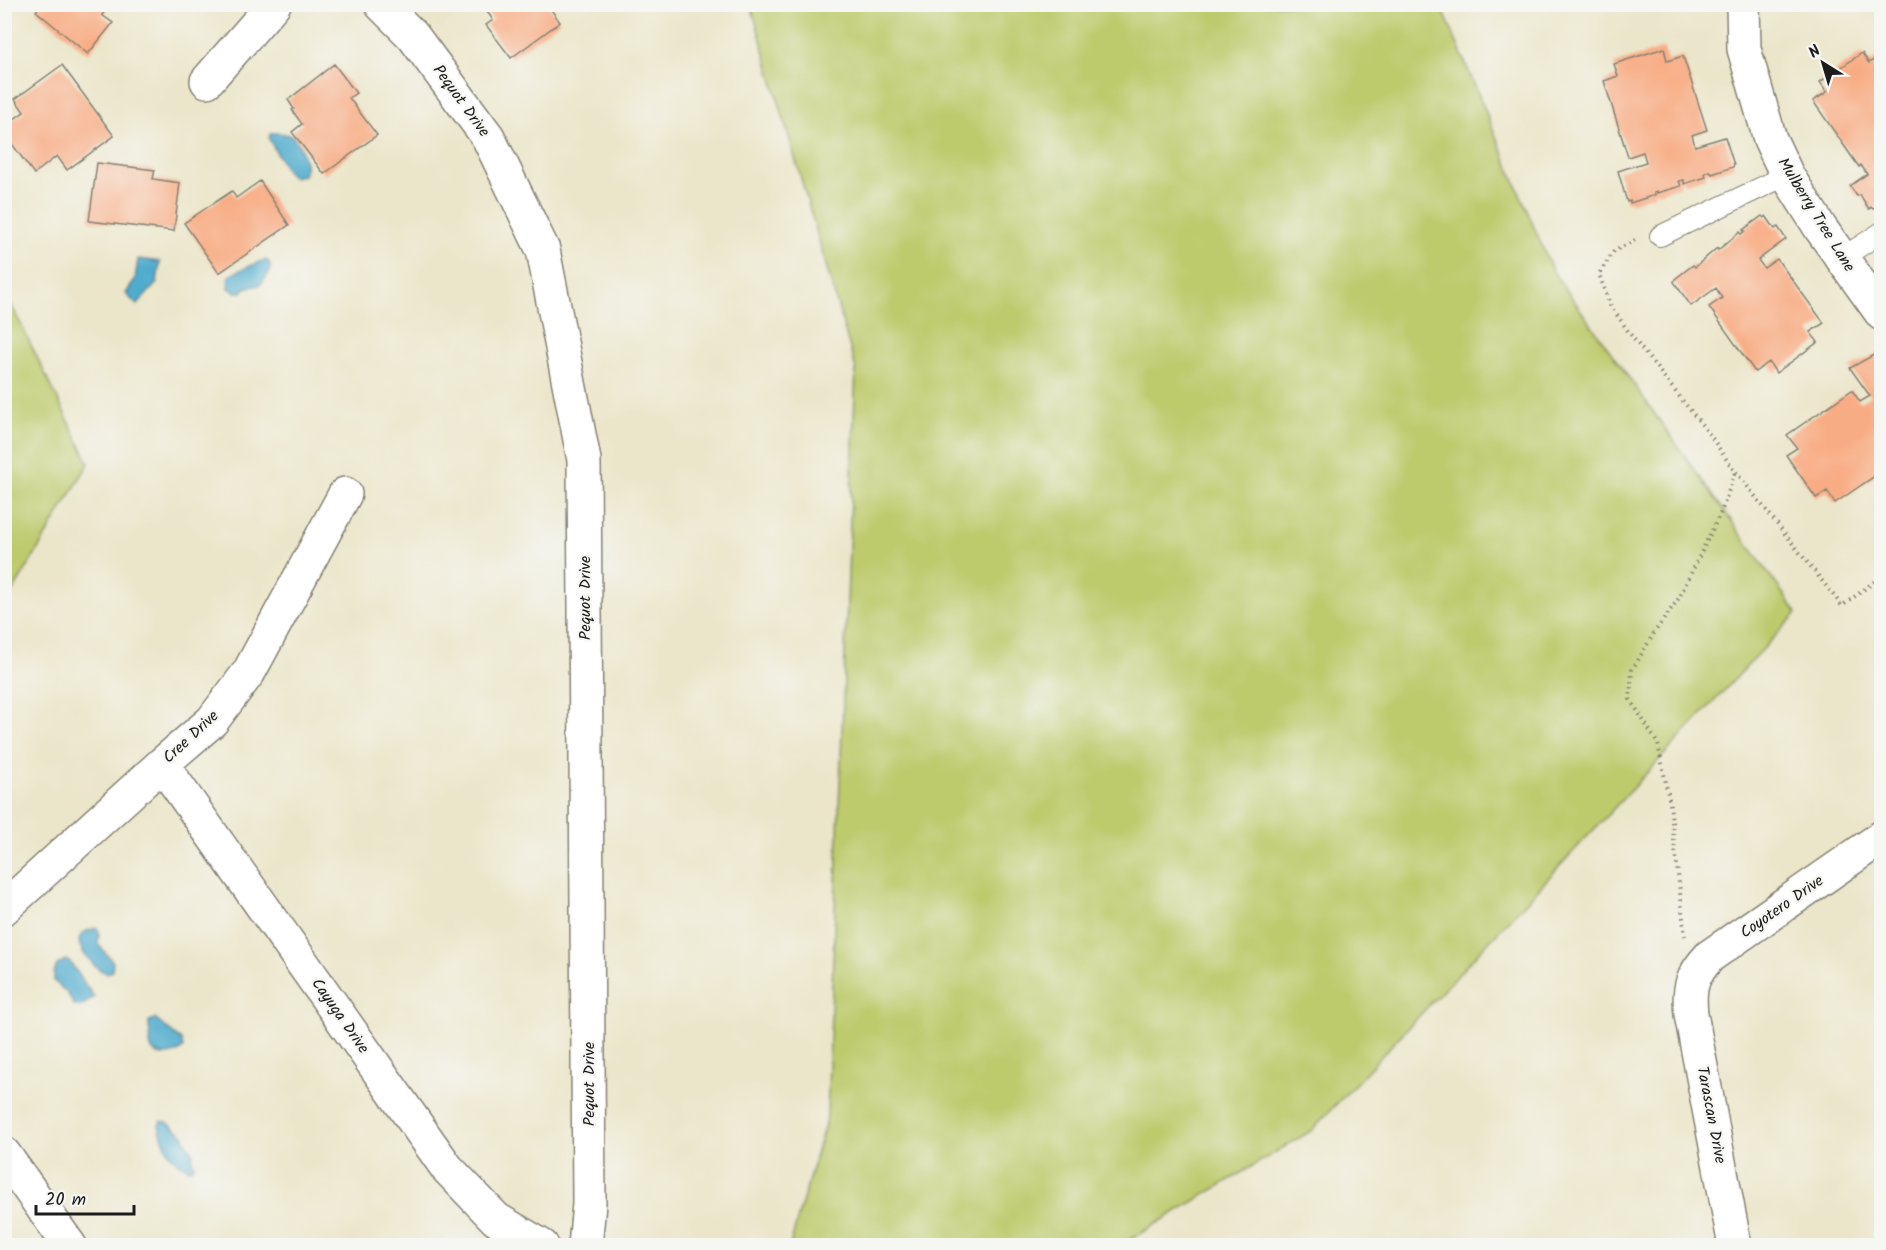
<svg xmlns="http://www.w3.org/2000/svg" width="1886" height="1250" viewBox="0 0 1886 1250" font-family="Kalam,sans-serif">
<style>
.green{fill:#bdcb6d;stroke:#6c7444;stroke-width:1.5}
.water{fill:#50acce;stroke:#366475;stroke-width:1.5}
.building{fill:#f8ac83}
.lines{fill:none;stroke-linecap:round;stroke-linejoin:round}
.service-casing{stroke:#848173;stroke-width:22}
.minor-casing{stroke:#848173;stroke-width:36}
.path{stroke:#848173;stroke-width:4;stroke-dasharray:1.5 4.5;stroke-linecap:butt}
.service{stroke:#fff;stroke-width:20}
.minor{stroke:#fff;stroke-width:33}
.labels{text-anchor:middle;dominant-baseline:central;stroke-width:4.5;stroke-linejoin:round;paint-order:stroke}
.street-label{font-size:16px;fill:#1c1c1c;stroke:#f6f6f2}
</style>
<rect width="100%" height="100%" fill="#f6f6f2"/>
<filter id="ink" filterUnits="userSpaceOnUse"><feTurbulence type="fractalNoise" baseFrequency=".0167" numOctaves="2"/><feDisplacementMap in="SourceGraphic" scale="12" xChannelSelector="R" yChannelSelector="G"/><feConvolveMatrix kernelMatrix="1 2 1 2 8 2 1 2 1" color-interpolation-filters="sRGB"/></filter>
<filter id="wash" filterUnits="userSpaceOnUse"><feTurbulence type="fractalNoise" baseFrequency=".008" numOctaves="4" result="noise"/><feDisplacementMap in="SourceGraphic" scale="24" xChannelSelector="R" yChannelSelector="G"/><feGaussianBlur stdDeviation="1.35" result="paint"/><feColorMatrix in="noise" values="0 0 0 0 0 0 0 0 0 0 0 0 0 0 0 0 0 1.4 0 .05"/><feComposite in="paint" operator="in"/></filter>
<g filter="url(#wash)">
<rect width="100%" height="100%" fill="#ebe6ca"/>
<path class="green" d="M751 5H1441L1552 270 1797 613 1311 1131 1121 1245H790L827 1117 856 369Z
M5 292 89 463 5 605Z"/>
<path class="water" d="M273 133C279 133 288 133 293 137 301 144 308 165 304 175L293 177 286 170 269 139 270 134Z
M138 259 160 262 157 283 137 305 126 294 135 279Z
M264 260 268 261C274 270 266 278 260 285L245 288 242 292H235L229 288 228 277C235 271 254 265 264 260Z
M97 928 99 932 98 944 113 962 112 971 107 973C97 971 75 948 80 937 82 932 91 929 97 928Z
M65 960 70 962 94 997 82 1006 74 1005 67 993 54 981V973L57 965Z
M155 1019 182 1041 183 1048C175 1056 154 1060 150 1045 150 1041 151 1038 150 1035 150 1029 148 1026 149 1021Z
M161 1121 167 1122 184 1135V1138L193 1153 192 1161 195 1165 189 1169C185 1165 180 1165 176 1161 168 1154 163 1140 160 1129L159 1125Z"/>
<g id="blocks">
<path class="building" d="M42 4H111L102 15 113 23 88 54 36 11Z
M482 4H547L560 22 511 58 486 25 493 20Z
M1664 48 1667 61 1683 56 1707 130 1692 135 1695 146 1725 137 1734 165 1733 167 1712 174 1710 171 1705 173 1706 177 1684 184V180L1679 181 1681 186 1657 193V191L1654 192 1655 195 1630 203V201L1627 202 1618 171 1646 162 1643 152 1628 157 1604 81 1618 76 1614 64Z
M1862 53 1869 63 1882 55V203L1873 209 1871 207 1869 209 1860 195 1857 196 1850 186 1867 174 1861 165 1859 167 1813 101 1827 92 1820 82Z
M334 64 356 93 349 98 377 135 324 174 292 132 302 124 292 110 294 109 288 100Z
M62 65 114 136 67 170 57 156 34 174 4 133V126L24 112 15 99Z
M97 163 155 170 153 179 180 183 174 231 89 221Z
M260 181 289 225 219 273 184 223 232 191 236 198Z
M1762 216 1764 218 1766 216 1775 229 1778 227 1786 239 1758 260 1764 268 1777 259 1824 323 1810 332 1818 342 1776 373 1769 362 1755 372 1709 307 1722 298 1716 288 1691 306 1674 282 1675 279 1693 265 1695 267 1717 248 1718 250 1740 232 1741 234 1745 231 1743 230Z
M1877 353 1882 356V471L1835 503 1827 491 1816 498 1786 455 1797 448 1787 435 1852 390 1860 402 1870 396 1850 368Z"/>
</g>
</g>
<g filter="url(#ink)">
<use href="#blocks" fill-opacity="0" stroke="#848173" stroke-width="1.5"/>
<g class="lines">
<g class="service-casing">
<path id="service" d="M1660 236 1787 175
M1842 258 1882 232"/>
</g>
<g class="minor-casing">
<path id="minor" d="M381 4 413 36 488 137 543 250 584 460 589 1204 585 1246
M1743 4 1744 49 1770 139 1787 175 1821 229 1882 314
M207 81 274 4
M162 764 447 1168 496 1219 542 1246
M4 908 162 764 212 721 249 672 345 494
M4 1154 70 1246
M1735 1246 1691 1014C1688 987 1692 975 1710 956L1882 837"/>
</g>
<path class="path" d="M1635 240 1614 251 1599 274 1610 305 1633 338 1710 435 1735 472 1722 510 1679 598 1654 633 1632 670 1630 699 1658 744 1670 804 1685 936
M1736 472 1842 606 1882 576"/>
<use href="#service" class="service"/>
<use href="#minor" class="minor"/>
</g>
</g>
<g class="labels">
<g class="street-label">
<text transform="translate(461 101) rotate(54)">Pequot Drive</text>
<text transform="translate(1816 215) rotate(58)">Mulberry Tree Lane</text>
<text transform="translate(585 598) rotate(-90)">Pequot Drive</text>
<text transform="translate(191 737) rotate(-43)">Cree Drive</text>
<text transform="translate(1782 907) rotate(-35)">Coyotero Drive</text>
<text transform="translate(340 1016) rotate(55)">Cayuga Drive</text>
<text transform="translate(589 1084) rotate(-90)">Pequot Drive</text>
<text transform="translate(1711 1115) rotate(79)">Tarascan Drive</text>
</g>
</g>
<rect width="1886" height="1250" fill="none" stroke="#f6f6f2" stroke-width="24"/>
<g transform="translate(1823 63) rotate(323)" stroke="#f6f6f2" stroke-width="4.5" paint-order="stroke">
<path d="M0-4.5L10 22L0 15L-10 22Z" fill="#1c1c1c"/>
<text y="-9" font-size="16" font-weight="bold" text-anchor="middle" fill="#1c1c1c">N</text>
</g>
<path d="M36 1205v9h98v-9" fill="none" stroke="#1c1c1c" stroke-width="3"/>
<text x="45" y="1205" font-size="18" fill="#1c1c1c" stroke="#f6f6f2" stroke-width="4.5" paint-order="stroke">20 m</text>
</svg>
